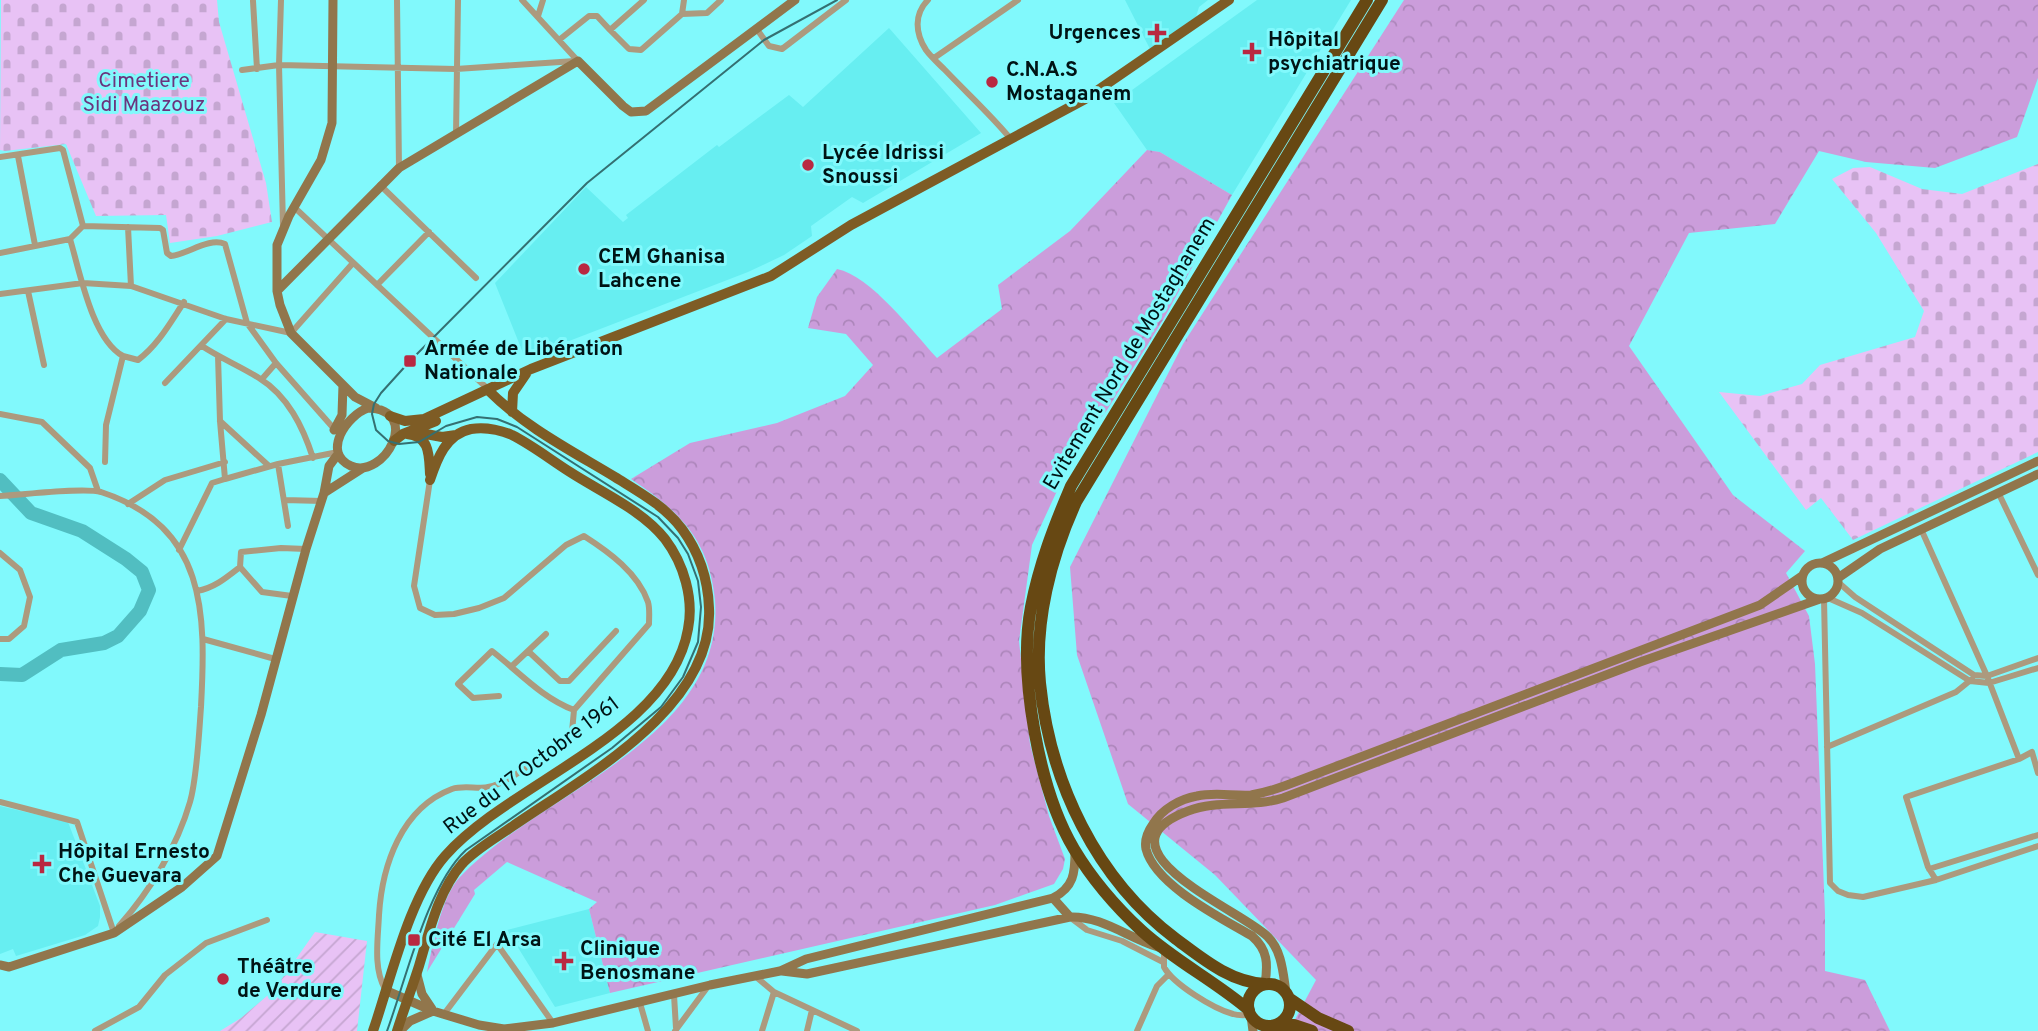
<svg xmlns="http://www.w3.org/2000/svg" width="2038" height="1031" viewBox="0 0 2038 1031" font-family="Overpass,sans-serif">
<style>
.built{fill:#67eef1}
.forest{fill:url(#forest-crowns)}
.cemetery{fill:url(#cemetery-stones)}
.garden{fill:url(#garden-furrows)}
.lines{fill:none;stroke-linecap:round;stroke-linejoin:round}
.river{stroke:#51bec1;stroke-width:14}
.street{stroke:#ac9a7e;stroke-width:6}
.secondary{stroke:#91764c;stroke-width:9}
.primary{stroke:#7e5c25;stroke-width:10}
.highway{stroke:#674813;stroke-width:12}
.tram{stroke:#347072;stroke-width:2}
.poi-dot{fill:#b92841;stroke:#81f9fc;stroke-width:2.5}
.labels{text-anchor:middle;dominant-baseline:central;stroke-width:6;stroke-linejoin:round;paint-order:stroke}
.poi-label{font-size:21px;font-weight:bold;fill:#001415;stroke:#81f9fc;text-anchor:start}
.park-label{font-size:21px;fill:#6b347d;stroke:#81f9fc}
.street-label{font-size:21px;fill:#001415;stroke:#81f9fc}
</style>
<defs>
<pattern id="forest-crowns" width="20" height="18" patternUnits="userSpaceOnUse" patternTransform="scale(1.75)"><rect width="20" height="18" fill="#cb9ddb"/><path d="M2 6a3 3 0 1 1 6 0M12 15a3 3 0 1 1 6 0" fill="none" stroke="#ad86bb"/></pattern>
<pattern id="cemetery-stones" width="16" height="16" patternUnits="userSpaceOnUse" patternTransform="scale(1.75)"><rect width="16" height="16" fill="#e8c2f5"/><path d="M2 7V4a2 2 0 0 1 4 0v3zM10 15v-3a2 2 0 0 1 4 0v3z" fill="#c5a6d1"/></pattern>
<pattern id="garden-furrows" width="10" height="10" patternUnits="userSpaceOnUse" patternTransform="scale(1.75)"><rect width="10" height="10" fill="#e8c2f5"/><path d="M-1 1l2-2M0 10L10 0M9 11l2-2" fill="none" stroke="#c5a6d1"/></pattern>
</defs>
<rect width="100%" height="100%" fill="#81f9fc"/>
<path class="built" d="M1125 0H1208L1199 7 1196 17 1150 49Z
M1257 0H1351L1232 195 1160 152 1147 150 1114 103Z
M889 28 981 133 863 203 852 197 811 226 812 236 784 255 748 272 525 358 495 283 586 187 623 222 628 218 626 215 717 145 719 147 789 95 803 107Z
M0 806 68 822 100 906V917L98 926 85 935 16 956 13 949 0 954Z
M589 909 610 993 555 1007 507 930Z"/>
<path class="forest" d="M1404 0H2038V78L2017 137 1935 168 1866 162 1819 151 1775 224 1689 233 1629 346 1733 495 1805 551 1786 573 1809 616 1815 664 1825 914V971L1865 980 1890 1031H1289L1316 980 1215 875 1128 804 1077 655 1070 567 1183 344Z
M1147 150 1160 152 1232 195 1163 320 1107 410 1075 452 1032 545 1019 641 1030 744 1049 816 1065 859 1063 869 1054 884 995 905 610 993 589 909 597 902 507 862 474 890 475 894 427 972C433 945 441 897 460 877 538 793 726 740 715 600 709 539 679 511 631 479L690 443 777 423 845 396 873 365 846 334 808 328 817 297 837 269C871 276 912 331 937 358L1002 309 998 285 1070 231Z"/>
<path class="cemetery" d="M1 0H217L219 22 266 183 272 222 217 236 170 243 166 215 96 216 66 144 5 151 0 150Z
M2038 164V452L1853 540 1821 498 1806 510 1719 392 1760 396 1802 384 1820 365 1915 337 1924 311 1876 233 1832 179 1853 168 1870 167 1922 189 1962 194Z"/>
<path class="garden" d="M315 932 367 941 357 1031H220L241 1018 274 990Z"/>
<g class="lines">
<path class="river" d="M0 480 31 513 82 531 126 559 142 572 149 590 140 611 118 636 104 643 61 650 22 675 0 674"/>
<path class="street" d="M281 0 279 65 283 226
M397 0 399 168
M522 0 578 61
M928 0C914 14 915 33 926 50 931 57 939 64 945 70 967 93 990 114 1010 138
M253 1 257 69
M682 14 707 13 721 0
M538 16 543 0
M756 28 769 46 782 49 846 0
M610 30 629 49 641 50 682 14 684 0
M559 40 589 16H597L610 30 644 0
M934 58 1018 0
M242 70 279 65 456 69 575 61
M456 135 458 0
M18 156 35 245
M0 157 60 148 63 150 83 226 70 239C80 272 92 339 123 356L106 425 105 462
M380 185 476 278
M294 207 489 390
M83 226 160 228 163 230 167 253 171 256C188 254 209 237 225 244L247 323 276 363 336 431
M128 227 131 286
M0 253 70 239
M377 285 429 232
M28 291 44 365
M0 294 83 283 131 286 226 319 291 333 353 263
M202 346C220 358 240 366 259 378 288 396 303 427 313 458
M123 356 138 360C158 345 170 323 184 302
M218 356 220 421 225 479 278 464 338 452
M262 379 276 363
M165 383 226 319
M0 414 42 422 90 468 98 491
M220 421 269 466
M278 464 288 526
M1998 492 2038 575
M0 496C22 495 83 487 101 492 207 527 206 613 201 707 199 733 197 778 190 802 177 847 150 891 119 926
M284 500 322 501
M128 504 165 480 225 462
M1921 529 1987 676 2019 759
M179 550 212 483 225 479
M0 553 20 570 30 597 24 626 9 639H0
M1838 582 1855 597 1974 675 1987 676 2038 658
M197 591C214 588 226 578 240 567
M292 596 262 592 240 567 241 552 281 548 306 549
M1828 598 1862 613 1970 681 1989 683 2038 668
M1824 599 1830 883 1838 891 1848 895 1863 897 1936 880 2038 846
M203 639 275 659
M528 651 560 681H569L616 631
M512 666 546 634
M499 696 473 698 458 684 492 651C519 672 542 698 574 710
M1827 747 1956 692 1972 679
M0 802 77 822 114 933
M1929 869 2038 835
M1936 880 1928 867 1906 797 2019 759 2032 752 2038 773
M1071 918 1087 930 1122 941 1163 962
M1164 951V967C1173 984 1214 1009 1233 1014 1239 1016 1245 1015 1250 1015
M755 976 774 992 857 1031
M385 989C373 968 378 939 379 915 382 866 401 808 452 789 467 784 483 792 498 784 525 772 549 749 572 732L574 710 649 624C649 617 650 609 648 602 638 573 609 552 584 536L566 545 504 598 479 608 454 614 435 615 420 608 414 586 430 480
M674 995 676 1028
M640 1003 648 1031
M444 1014 497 944 553 1023
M95 1031 139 1007 165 975 206 943 267 920
M675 1031 709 985
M762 1031 774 992
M807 1031 812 1010
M1137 1031 1157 986 1169 974"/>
<path class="secondary" d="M333 0 332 123 321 160 289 216 277 245V291L280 305 291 333 355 397 376 408
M277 291 399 168 578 61 623 106 631 112 646 111 795 0
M368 408C423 410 384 480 351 466 321 453 347 415 368 408Z
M334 430 342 415 343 385
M324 493 363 468
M1802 581a18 18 0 1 1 36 0a18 18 0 1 1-36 0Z
M1822 563 2038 461
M1838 578 1880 549 2038 474
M1053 898 1070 917
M0 965 9 967 114 933 182 887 217 856 261 715 306 549 324 493 329 466 338 454
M782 971 807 974 1070 917C1102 916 1128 938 1158 947
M417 975 422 994 432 1009
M1265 984C1268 964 1268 950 1252 936 1221 918 1155 885 1146 849 1144 839 1148 831 1153 824 1162 809 1180 799 1197 796 1214 792 1233 796 1251 795 1263 793 1276 789 1287 785L1760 605 1802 576
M387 991 433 1011 479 1025 504 1029 553 1023 710 985 780 971 806 959 1053 898C1074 887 1075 873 1075 852
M1286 992C1283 973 1282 951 1268 937 1245 912 1087 849 1188 811 1218 799 1252 808 1283 798L1640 662 1820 599
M1251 1016 1253 1031
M400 1031 410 1021 433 1011"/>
<path class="primary" d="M512 412 513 393 526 374
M390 416 405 421 424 419 531 369 771 276 851 225 1085 99 1229 0
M415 432 442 437 456 435
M407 434C430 436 429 455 430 474
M394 441 403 434 436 421
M373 1031C391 979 409 897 445 856 510 782 670 734 688 629 694 599 684 564 665 539 642 510 601 492 570 472 551 460 532 445 512 435 500 430 484 427 471 429 446 434 437 459 430 480
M397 1031C404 1009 412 988 419 966 429 933 438 891 462 864 476 849 496 838 513 826 584 777 714 708 709 608 708 579 699 552 682 529 665 506 639 492 615 477 572 451 525 427 489 391"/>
<path class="highway" d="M1248 1005a21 21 0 1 1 42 0a21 21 0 1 1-42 0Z
M1265 984C1230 982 1203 959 1176 939 1096 879 1050 782 1040 683 1034 622 1051 557 1076 502L1382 0
M1290 999 1318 1018 1348 1031
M1249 1010C1215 981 1175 961 1142 931 1117 908 1092 879 1074 849 1039 790 1018 675 1031 607 1039 565 1054 526 1071 486L1367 0
M1277 1025H1294L1312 1031"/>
<path class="tram" d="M387 1031C406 980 427 886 466 850L612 748 661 707 683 677 698 642 701 607 698 581 688 554 678 538 658 517 517 427 497 419 477 417 446 426 419 442 399 444 388 441 376 430 372 414 374 404 381 393 410 361 587 183 764 40 837 0"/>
</g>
<g class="poi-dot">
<path d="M1153.5 22.5h7v7h7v7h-7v7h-7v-7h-7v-7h7z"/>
<path d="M1248.5 41.5h7v7h7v7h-7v7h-7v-7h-7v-7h7z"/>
<circle cx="992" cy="82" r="7"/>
<circle cx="808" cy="165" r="7"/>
<circle cx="584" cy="269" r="7"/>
<rect x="403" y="354" width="14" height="14" rx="3.5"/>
<path d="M38.5 853.5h7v7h7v7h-7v7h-7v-7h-7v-7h7z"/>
<rect x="407" y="933" width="14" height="14" rx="3.5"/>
<path d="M560.5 950.5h7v7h7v7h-7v7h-7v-7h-7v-7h7z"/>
<circle cx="223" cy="979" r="7"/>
</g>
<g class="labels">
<g class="poi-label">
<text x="1141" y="33" text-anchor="end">Urgences</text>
<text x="1268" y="40">Hôpital<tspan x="1268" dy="24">psychiatrique</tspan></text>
<text x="1006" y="70">C.N.A.S<tspan x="1006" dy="24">Mostaganem</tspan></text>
<text x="822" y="153">Lycée Idrissi<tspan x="822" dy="24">Snoussi</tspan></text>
<text x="598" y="257">CEM Ghanisa<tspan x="598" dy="24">Lahcene</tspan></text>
<text x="424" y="349">Armée de Libération<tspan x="424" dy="24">Nationale</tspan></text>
<text x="58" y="852">Hôpital Ernesto<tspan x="58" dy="24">Che Guevara</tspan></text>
<text x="428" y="940">Cité El Arsa</text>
<text x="580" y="949">Clinique<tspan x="580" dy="24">Benosmane</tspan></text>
<text x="237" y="967">Théâtre<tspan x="237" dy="24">de Verdure</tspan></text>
</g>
<g class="park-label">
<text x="144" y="81">Cimetiere<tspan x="144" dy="24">Sidi Maazouz</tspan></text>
</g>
<g class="street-label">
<text transform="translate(1130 354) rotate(-59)">Evitement Nord de Mostaghanem</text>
<text transform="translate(532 766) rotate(-37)">Rue du 17 Octobre 1961</text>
</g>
</g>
</svg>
